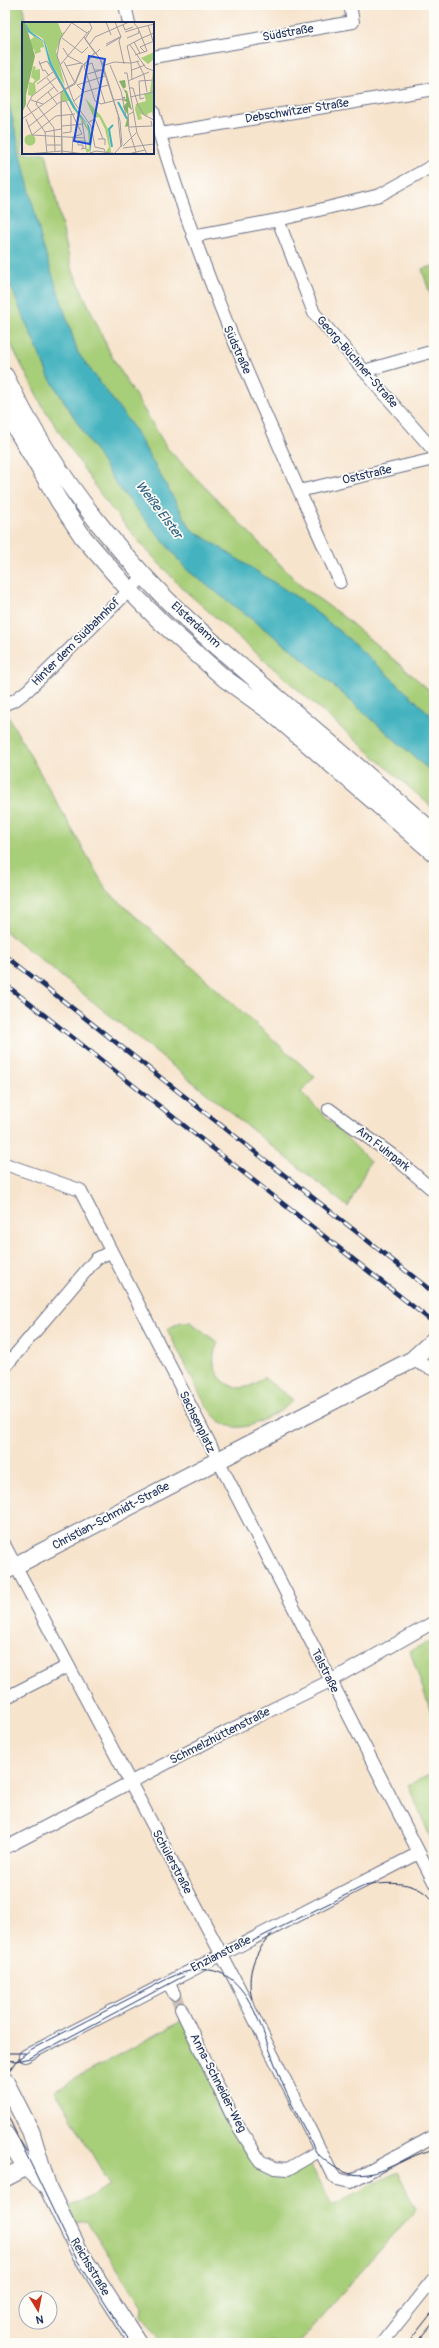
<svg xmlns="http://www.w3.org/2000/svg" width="439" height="2348" viewBox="0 0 439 2348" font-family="Pangolin,sans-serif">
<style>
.green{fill:#a7ce78;stroke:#617e6b}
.water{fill:#44b3bf;stroke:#30718e}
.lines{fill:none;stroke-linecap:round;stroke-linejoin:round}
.street-tunnel{stroke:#cbc0b7;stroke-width:12;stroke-dasharray:12 6;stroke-linecap:butt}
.street-casing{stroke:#686e85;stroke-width:14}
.secondary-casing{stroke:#686e85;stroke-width:19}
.street{stroke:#fff;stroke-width:12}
.secondary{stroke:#fff;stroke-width:17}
.tram{stroke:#1b2f5e;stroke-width:1}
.rail-casing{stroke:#1b2f5e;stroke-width:4.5}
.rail{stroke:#fdfcf7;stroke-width:3;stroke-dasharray:9;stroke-linecap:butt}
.labels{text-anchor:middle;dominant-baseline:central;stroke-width:3.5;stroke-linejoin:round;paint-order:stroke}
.street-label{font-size:12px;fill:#1b2f5e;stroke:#fdfcf7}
.water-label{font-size:13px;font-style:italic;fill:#295d80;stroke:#fdfcf7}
.inset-river{fill:none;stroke:#44b3bf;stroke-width:2}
.inset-road{fill:none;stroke:#9f9ca1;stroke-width:1}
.view{fill:#1d4ed8;fill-opacity:0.15;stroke:#1d4ed8;stroke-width:2}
.inset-edge{fill:none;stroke:#1b2f5e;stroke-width:2}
</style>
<rect width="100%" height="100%" fill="#fdfcf7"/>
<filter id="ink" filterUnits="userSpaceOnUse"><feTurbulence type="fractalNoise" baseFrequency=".025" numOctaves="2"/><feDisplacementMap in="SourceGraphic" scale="8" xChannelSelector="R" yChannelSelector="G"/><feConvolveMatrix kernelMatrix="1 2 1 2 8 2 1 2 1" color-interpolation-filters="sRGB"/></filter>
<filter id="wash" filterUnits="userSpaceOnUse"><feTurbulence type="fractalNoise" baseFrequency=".012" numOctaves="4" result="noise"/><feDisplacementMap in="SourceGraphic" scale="16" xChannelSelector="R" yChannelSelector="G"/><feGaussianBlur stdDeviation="0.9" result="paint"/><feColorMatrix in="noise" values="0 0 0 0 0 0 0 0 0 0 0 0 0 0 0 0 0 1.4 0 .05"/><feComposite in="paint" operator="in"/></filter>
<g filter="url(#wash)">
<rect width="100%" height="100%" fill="#f7e4cd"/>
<path class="green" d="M5 5H23L25 23H23V153H46L71 267 111 355 167 448 301 586 345 618 434 694V718L350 640 301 600 191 529 133 427 78 353 42 243 5 88Z
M434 266V292L430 294 422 269Z
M5 273 49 377 116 484 187 570 295 652 434 774V809L182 588 140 543 103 498 43 407 5 333Z
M9 718 107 891 315 1077 301 1092 370 1161 348 1207 5 931V719Z
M181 1322H191L218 1343C201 1375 238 1404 263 1377L293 1400C285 1410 274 1414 263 1420 221 1442 207 1409 192 1378 183 1361 175 1345 167 1329Z
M434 1639V1721L410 1651Z
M434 1773V1846L408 1785Z
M185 2019 254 2158 268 2176H285L309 2162 332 2205 397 2172 416 2209 299 2343H161L141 2316 142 2307 87 2221 76 2223 70 2208 110 2185 55 2090Z"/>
<path class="water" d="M5 88 42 243 78 353 133 427 191 529 301 600 350 640 434 718V774L295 652 187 570 116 484 49 377 5 273Z"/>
</g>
<g filter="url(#ink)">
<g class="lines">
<path class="street-tunnel" d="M174 1994 181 2009"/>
<g class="street-casing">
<path id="street" d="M125 5 129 23
M153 57 353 22 350 5
M153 111C199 274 271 428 340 582
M160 134 434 89
M278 220 314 313 434 451
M193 236 278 220 380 195 434 165
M364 371 434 351
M299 491 434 459
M5 704 15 700 28 690 144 576
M329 1109 392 1155 434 1191
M5 1164 80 1190 434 1882
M412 1360 434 1370
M5 1367 96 1259 110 1252
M5 1546 236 1982 332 2174 337 2179 350 2182 434 2136
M5 1698 68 1666
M5 1848 228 1731 330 1681 434 1622
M168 1982 174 1994
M181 2009 233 2118 260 2161 275 2168 288 2169 319 2151
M25 2056 419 1853
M382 2343 434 2278"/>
</g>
<g class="secondary-casing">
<path id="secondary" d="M5 376C45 459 102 534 166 599 202 635 242 667 280 700 331 744 383 789 434 833
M5 410 59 501 83 537 129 590 162 623 224 678 271 712 434 853
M5 1571 412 1360 434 1340
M5 2081 31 2132 48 2188 80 2253 138 2343
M5 2134 26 2167 48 2188
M5 2178 36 2162"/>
</g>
<use href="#street" class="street"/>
<use href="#secondary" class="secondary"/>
<path class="tram" d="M198 1968 364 1886C386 1882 421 1879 434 1904
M252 1999C246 1974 254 1952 272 1934
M5 2053H25
M5 2060 16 2061 30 2058 184 1976
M5 2077 16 2061 30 2050 169 1978C244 1944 257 2020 278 2072 288 2100 304 2126 316 2152 348 2184 368 2178 405 2160 414 2156 424 2151 434 2150
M5 2110 77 2260 131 2343
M408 2343 434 2310
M416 2343 434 2321"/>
<g class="rail-casing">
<path id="rail" d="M5 955 434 1293
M5 984 434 1323"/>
</g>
<use href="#rail" class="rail"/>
</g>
</g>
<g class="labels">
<g class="street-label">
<text transform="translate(288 33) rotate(-10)">Südstraße</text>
<text transform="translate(297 111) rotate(-9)">Debschwitzer Straße</text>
<text transform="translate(237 350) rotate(66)">Südstraße</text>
<text transform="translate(357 362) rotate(49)">Georg-Büchner-Straße</text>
<text transform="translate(367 475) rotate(-13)">Oststraße</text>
<text transform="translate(196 625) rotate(42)">Elsterdamm</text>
<text transform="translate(76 642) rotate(-45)">Hinter dem Südbahnhof</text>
<text transform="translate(383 1149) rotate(38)">Am Fuhrpark</text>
<text transform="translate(197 1422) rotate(64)">Sachsenplatz</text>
<text transform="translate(111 1516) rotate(-28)">Christian-Schmidt-Straße</text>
<text transform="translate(325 1671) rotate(63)">Talstraße</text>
<text transform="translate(220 1736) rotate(-27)">Schmelzhüttenstraße</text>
<text transform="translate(172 1862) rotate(62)">Schülerstraße</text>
<text transform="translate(221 1954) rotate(-27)">Enzianstraße</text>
<text transform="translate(218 2083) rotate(63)">Anna-Schneider-Weg</text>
<text transform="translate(90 2267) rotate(59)">Reichsstraße</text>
</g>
<g class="water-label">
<text transform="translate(159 510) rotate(53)">Weiße Elster</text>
</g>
</g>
<g transform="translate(22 22)">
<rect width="132" height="132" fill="#f7e4cd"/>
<path d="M4 0H32L36 1 40 11 42 10 34 29 43 64 29 40 24 22 20 16 6 8ZM6 9 21 20 27 41 22 25 18 26 19 30 13 32 12 27H10L8 18 12 15ZM132 30V37L126 42 119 36ZM11 44 14 45 13 48 18 47V57L13 61 14 70 10 74 6 73 7 60 11 61 13 58 9 55ZM131 48 132 49V101L130 90 125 92 126 94 118 92 120 97 116 98 113 87 114 82 124 79 122 72 128 70ZM43 68 68 109V129L65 131 63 126 67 127 66 109 47 79H39V70ZM63 76 79 94 86 107 89 130H84L87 125 83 107 77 95 72 96ZM2.5 118a5.5 5.5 0 1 1 11 0a5.5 5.5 0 1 1-11 0Z" fill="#a7ce78"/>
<path d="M0 0H3L13 34 4 73V82L0 91ZM103 58 104 65 101 67 105 69 110 88 106 85 107 104 103 105 106 93 101 85 105 80 100 78 104 77V72L97 59Z" fill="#85b168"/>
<path d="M3 0 8 9 23 20 29 40 54 87 67 104 70 117 68 132V113L65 102 51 86 27 41 22 20 6 10Z" fill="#44b3bf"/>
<path class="inset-river" d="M96 80 105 97M90 125 87 107 91 103"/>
<path class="inset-road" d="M50 0 38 17 35 34 52 80 69 104 73 125 82 127 84 132M67 0 70 6 63 17 73 31M84 0 89 13M50 1 65 11M101 3 103 8 111 5M126 3 131 19M103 10 116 6 111 0M99 14 97 19 102 42M62 15 78 37 97 96M40 16 60 31 66 25M105 16 117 11 116 9M112 20 118 31M68 22 73 15 107 0M84 22 98 15M108 23 124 46 132 49M84 24 99 15 93 0M41 26 46 34 61 42M73 30 80 40 98 99 100 123 92 132M123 30 118 25 132 19M113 33 125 29 120 16 132 11M17 39 21 49 23 48 27 54M115 39 122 53 125 70M42 40 53 61M17 42 25 39 41 66M38 43 67 9M62 43 73 30M88 43 99 69 104 94M44 44 59 41M62 44 73 79 79 82 91 79M62 44 70 41 83 81M80 44 92 40 109 41 105 24 120 16 116 6 132 2M72 48H81L83 53M110 48 123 43M102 51H105L115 111 125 132M65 52 80 48M25 56 36 70M110 58 109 41 117 39M106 59 127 50M117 59 118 77 122 76M117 59 132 58M15 62 31 50M46 65 53 61 60 43M107 66H111L116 83 122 93 132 98M26 70 35 82M62 70 55 63 83 54M108 75 132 70M9 78 21 82M92 78 102 77 103 75 100 76M15 79 14 82 32 106 33 129M15 79 32 65M52 79 62 70 86 63M39 80 40 132M111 90 106 93 107 108 114 130M96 95 99 125M0 97 46 65M4 97 10 113M67 100 73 97 81 117M40 104 61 102M6 105 38 80 44 79 60 112M107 105 130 104 129 99M23 110 39 107M41 111 49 110V93M10 113 63 116M10 113 34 94 53 92M76 117H83V123M25 123H39M101 124 114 111M61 126V123H56V119H64M101 126 132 122M59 127 64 126 60 99M50 131 51 115 60 112M5 132 40 129 62 132M25 132 23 110 5 84 10 74 35 55M40 132 39 70 53 62 61 43 78 27M65 132 74 129 97 132M106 132 123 128"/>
<path class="view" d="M67 34 83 37 68 122 52 119Z"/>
<rect width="132" height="132" class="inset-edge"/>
</g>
<rect width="439" height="2348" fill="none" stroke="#fdfcf7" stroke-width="20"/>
<g transform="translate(38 2310) rotate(170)"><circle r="19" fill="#fdfcf7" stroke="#a3aaba"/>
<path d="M0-3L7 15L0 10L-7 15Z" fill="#c8321e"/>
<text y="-6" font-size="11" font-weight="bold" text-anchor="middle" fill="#1b2f5e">N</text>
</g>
</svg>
